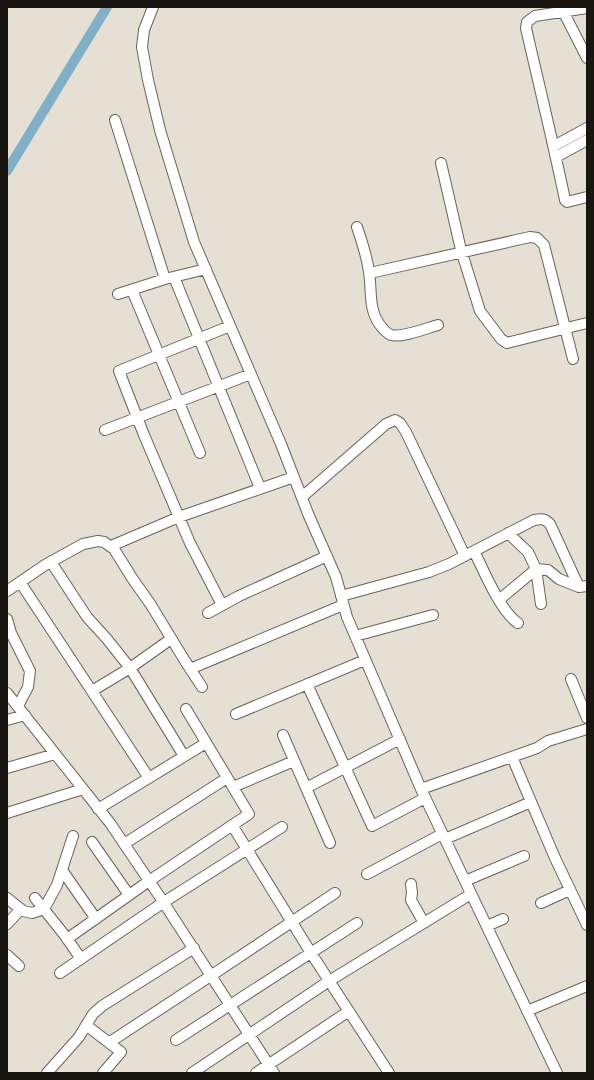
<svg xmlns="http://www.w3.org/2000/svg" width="594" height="1080" viewBox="0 0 594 1080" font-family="Signika,sans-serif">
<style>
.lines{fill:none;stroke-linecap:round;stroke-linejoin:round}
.canal{stroke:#80b0c8;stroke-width:10}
.minor-casing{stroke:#696359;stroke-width:12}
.minor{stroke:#fff;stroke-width:10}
</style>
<rect width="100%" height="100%" fill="#e6dfd3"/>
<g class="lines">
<path class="canal" d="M7 171 107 7"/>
<g class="minor-casing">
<path id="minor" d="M153 7 144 30 142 47 148 80 160 130 194 242 281 444 309 516 336 577 347 617 421 789 557 1073
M587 8 535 16 527 22 526 28C539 85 553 142 565 200L567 202 587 197
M563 11 587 58
M115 120 165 279
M554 146 587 128
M556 157 587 140
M441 163 461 250 480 311 501 339 507 343 587 323
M357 227C362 242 367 256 369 272 372 290 368 309 380 325 383 329 386 333 391 335 402 338 427 328 438 325
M370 273 530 237 537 238 544 245 573 359
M174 277 260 488
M132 290 200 453
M118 294 165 279 206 269
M105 430 251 374
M302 497 386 424 395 420 400 423 406 432 465 556
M508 533 528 552 536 569 541 604
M111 546 179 517 294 477
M474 551C484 571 500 611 518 623
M51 562 87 617 107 639 130 668 184 756
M20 582 149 778
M7 591 45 565 83 544 98 541 104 542 114 549 132 578 151 605 185 661 202 687
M341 596 429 572 449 564 534 520C541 519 544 518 550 524L579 587
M499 600 536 569 548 570 559 579 579 587 587 586
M222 605 190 543 144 435 119 371 230 326
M208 613 239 596 327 556
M7 619 11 633 30 671 28 687 18 706
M355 636 433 615
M190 669 343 605
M571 679 587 718
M307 684 372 826 425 798
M92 691 130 668 171 639
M7 693 110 823 160 897 274 1073
M236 714 365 660
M7 720 25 715
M283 735 330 843
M512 757 555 858 587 925
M7 768 55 754
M233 787 294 761
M306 788 400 739
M421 789 537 748 548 741 587 729
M98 809 206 743
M7 813 83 789
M232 825 311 953 389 1073
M445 839 531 802
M92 842 129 895
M124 844 227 778
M62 870 96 919
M367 874 442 834
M465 881 524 856
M411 884 412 893 411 900 424 923
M7 898 23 911 32 913 44 909 57 885 73 836
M35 898 66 937 81 959
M541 903 570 890
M7 924 21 909
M487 926 503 919
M67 939 149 881 249 814 186 709
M7 955 19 966
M60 973 164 902 282 827
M527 1011 587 986
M86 1025 121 1052 103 1073
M176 1040 357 923
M110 1042 212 975 335 893
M47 1073 79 1037 93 1014 102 1006 194 948
M192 1073 329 981 471 894
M256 1073 349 1011"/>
</g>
<use href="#minor" class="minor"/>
</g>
<rect width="594" height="1080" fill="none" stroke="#191612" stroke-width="16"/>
</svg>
